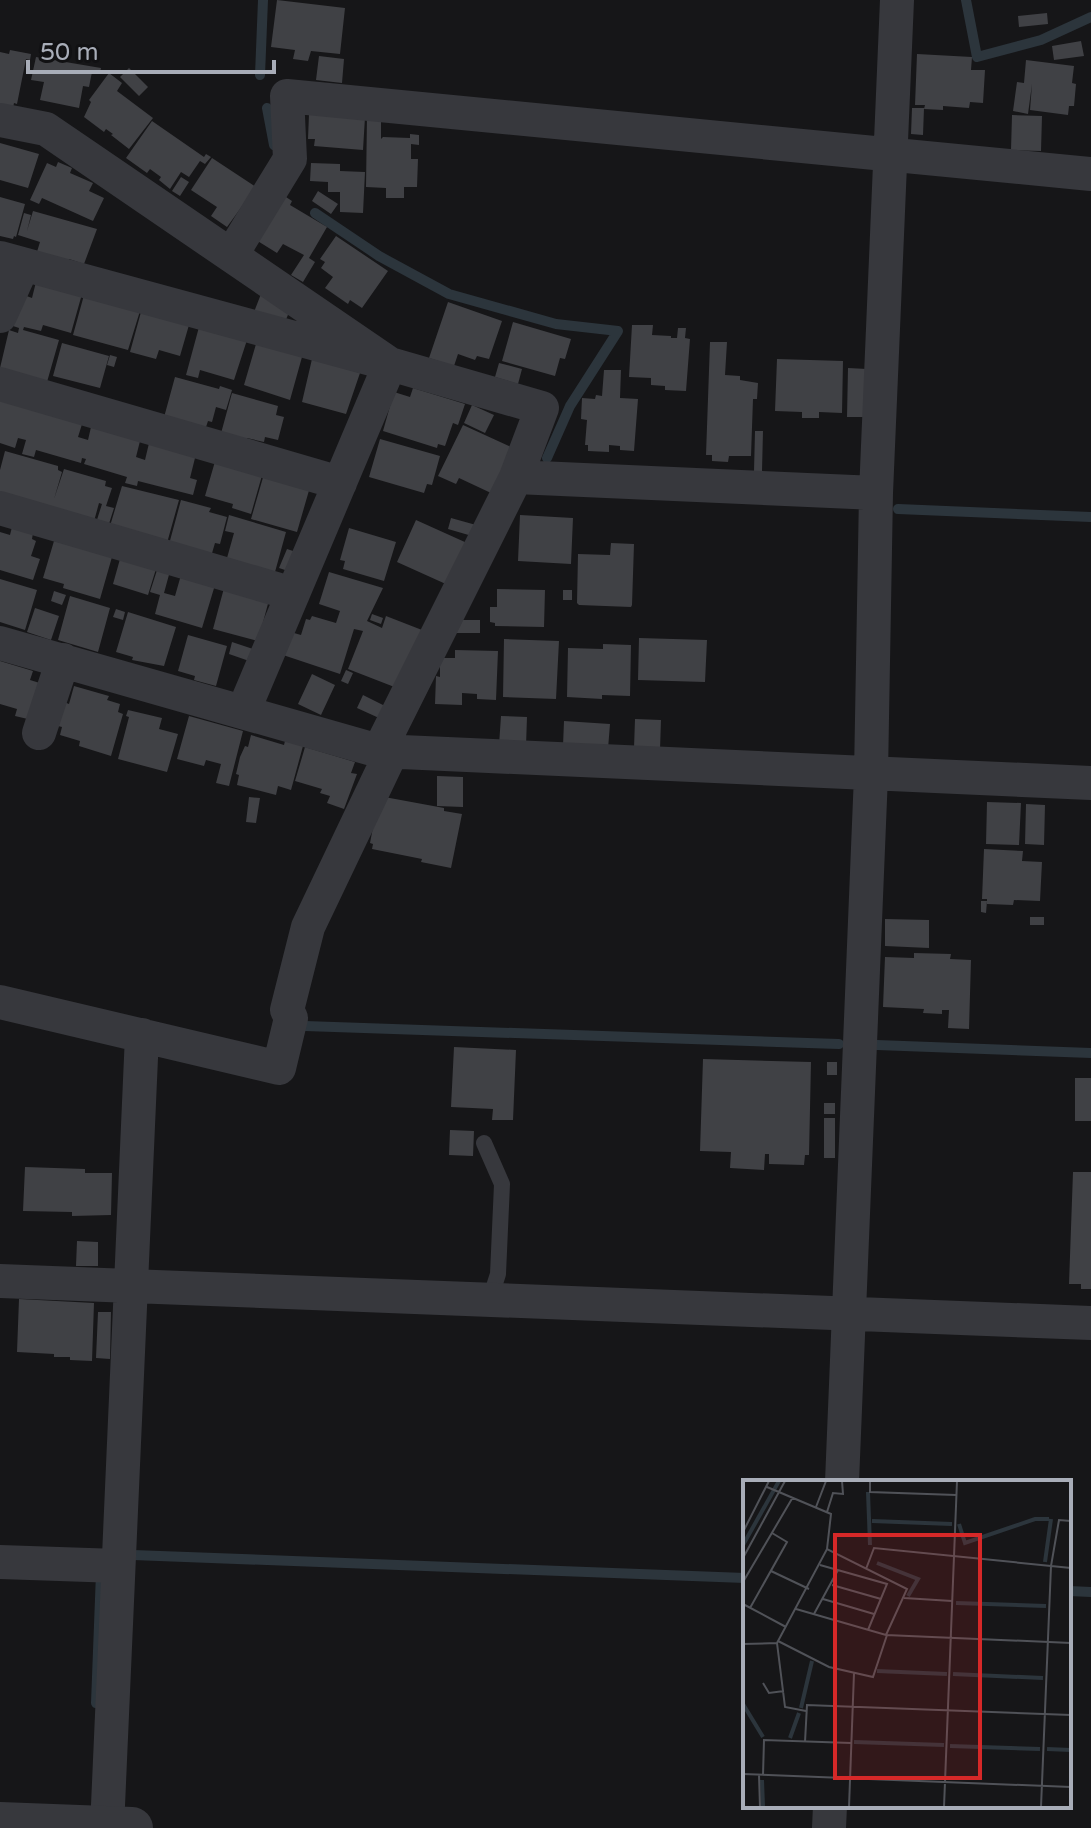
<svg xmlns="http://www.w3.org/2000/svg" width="1091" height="1828" viewBox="0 0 1091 1828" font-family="'Varela Round',sans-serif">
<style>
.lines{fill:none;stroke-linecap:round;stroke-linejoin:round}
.stream{stroke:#2c353c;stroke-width:10}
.building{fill:#404145}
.service{stroke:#37383d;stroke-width:16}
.minor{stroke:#37383d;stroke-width:34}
.tertiary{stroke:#37383d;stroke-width:42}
.inset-river{fill:none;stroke:#2c353c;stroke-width:4}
.inset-road{fill:none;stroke:#505258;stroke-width:2}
.view{fill:#d62828;fill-opacity:0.15;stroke:#d62828;stroke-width:4}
.inset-edge{fill:none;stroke:#a8adb8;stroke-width:4}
</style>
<rect width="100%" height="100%" fill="#161618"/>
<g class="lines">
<path class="stream" d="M966 0 977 57 1041 40 1091 17
M260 75 263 0
M267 108 274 145
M315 213 379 256 449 294 556 324 618 331 570 406 547 458
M898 509 1091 517
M305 1026 839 1044
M877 1045 1091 1053
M133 1555 745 1578
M1069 1591 1091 1592
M96 1703 101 1573"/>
</g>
<path class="building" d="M277 0 345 8 340 54 311 51 308 61 293 59 295 50 271 47Z
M1047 13 1048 24 1019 27 1018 16Z
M1081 41 1084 56 1054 60 1052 46Z
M10 50 31 54 30 60 26 59 17 104 14 103 13 108 0 106V52L9 54Z
M917 54 972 57 971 70H985L983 103 970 102 969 108 943 106V110L924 109 925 105H915Z
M319 56 344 59 342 83 316 80Z
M36 57 101 68 100 73 92 72 89 87 83 86 79 108 40 100 44 82 31 80Z
M1026 60 1074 66 1072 83 1076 84 1074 106H1069L1068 115 1030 110 1032 84 1028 114 1013 111 1017 82 1024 83Z
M129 68 148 87 139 96 120 77Z
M109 73 122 83 117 91 153 118 129 149 111 135 113 134 106 129 104 132 84 117 91 102 89 100Z
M912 108H924L923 135 911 134Z
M309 114 365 117 363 150 314 146 315 139H308Z
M367 115 381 116V139L383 137 410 138V134L419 135V145L411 144V159H418L417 187H404V198H386V188L366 187Z
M1012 115 1042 116 1041 151 1011 150Z
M152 121 204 157 206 154 211 157 205 164 200 161 189 177 181 172 170 189 159 180 161 177 150 169 147 173 126 158Z
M0 143 39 154 28 188 0 180Z
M212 158 256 187 227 227 211 216 217 207 191 190Z
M58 162 72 168 70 173 93 183 89 191 104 198 93 221 42 198 39 204 30 200 47 163 56 167Z
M311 163 340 164V171L365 172 363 213 340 212V192H328V182L310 181Z
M181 177 189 182 180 196 172 191Z
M318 191 338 204 331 214 312 201Z
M283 195 292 201 290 205 327 227 309 258 315 262 303 282 291 275 304 255 283 244 277 253 256 240Z
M0 197 25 204 16 237 14 236 13 239 0 236Z
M33 211 97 229 84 264 69 259 67 265 36 255 40 242 18 235 24 213 31 215 27 231Z
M336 236 388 271 362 308 350 300 348 304 325 288 333 277 321 268 325 262 320 259Z
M36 282 82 294 71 333 43 325 41 331 24 327 23 330 59 340 47 382 0 368 9 330 18 333 19 328 13 326 21 294 32 298Z
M261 294 290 310 282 329 252 317Z
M84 295 140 311 128 350 73 335Z
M448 302 502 321 489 359 477 356 475 360 458 354 454 366 429 358Z
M141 312 189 325 180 356 159 350 156 359 130 352Z
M513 322 571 339 565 359 560 358 555 376 502 361Z
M632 325H653L652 335 671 336V338H677L678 328H686L685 338 690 339 686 391 665 390V386L651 385V378L629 377Z
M199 327 247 340 234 380 200 370 198 378 186 375Z
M710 342H727L725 375 740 376V380L758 383 757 399H753L751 456H729L728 462 712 461V455H706Z
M62 343 109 356 100 388 53 376Z
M256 344 302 357 290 400 244 385Z
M110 355 117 357 114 367 107 365Z
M312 359 360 373 346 414 302 402Z
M777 359 843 361 842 413 819 412V418H802V412L775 411Z
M499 363 522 369 518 384 495 377Z
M848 368 867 369 866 417H847Z
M604 370H621L620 398 638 399 634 451 620 450V446L609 445V452L588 451V445H585L587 420 581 419 582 398 595 399 596 395 602 396Z
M175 377 219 389 220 386 232 390 226 410 216 407 212 422 208 421 205 430 163 421Z
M413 388 465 404 458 425 453 423 445 446 438 444 437 448 383 431 394 392 410 397Z
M232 393 278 406 276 415 284 417 278 440 265 437 264 442 247 438 246 444 220 437Z
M0 396 83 421 78 437 88 440 91 427 140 441 136 457 145 460 150 439 196 454 190 478 197 480 193 495 138 481 137 486 125 483 127 477 84 464 86 459 82 458 81 463 36 450 34 457 22 454 26 440 18 438 15 448 0 443Z
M472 405 494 415 485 433 464 423Z
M463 425 513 448 491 493 459 478 456 484 438 476Z
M755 431H763L762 471H754Z
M380 439 440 456 432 485 427 484 424 493 369 477Z
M5 451 58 466V470L62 472 54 499 64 469 106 481 105 486 112 488 106 506 114 508 107 530 95 526 102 504 99 503 93 525 0 495V470Z
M216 458 263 472 251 514 232 508 233 504 205 496Z
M264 474 310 487 297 532 251 519Z
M122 486 179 500 167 543 110 526Z
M181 500 211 508 209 512 227 517 220 544 215 543 210 560 168 548Z
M229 515 286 532 275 572 227 558 234 533 225 531Z
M520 515 573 518 571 564 518 561Z
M451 518 476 525 472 536 448 529Z
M416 520 467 543 448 585 397 562Z
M12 527 33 533 32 539 36 541 31 556 40 559 33 580 0 570V532L10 535Z
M349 528 396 542 384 581 343 569 345 561 340 560Z
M54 541 112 557 100 599 63 588 64 584 43 578Z
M611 543 634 544 632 605 631 607 579 605 577 603 578 554 610 555Z
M287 549 299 553 291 572 279 568Z
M120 559 156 569 148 595 113 584Z
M158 567 170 571 164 593 175 596 181 575 215 585 202 628 155 614 160 595 150 592Z
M329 572 383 588 367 621 382 628 386 616 422 630 397 688 348 669 363 631 354 629 340 674 280 654 287 631 301 635 306 619 310 620 312 616 336 623 340 611 319 604Z
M0 579 37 590 25 630 0 622Z
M224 588 269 600 258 641 213 629Z
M497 589 545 590 544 627 495 626V623L490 622V607H497Z
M563 590H572V600H563Z
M54 591 66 595 62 605 51 601Z
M70 596 110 608 98 652 58 640Z
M35 608 59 616 51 640 27 632Z
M116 609 125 612 123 620 113 617Z
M128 612 176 627 164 666 132 660 133 657 116 652Z
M372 614 383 618 381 624 370 620Z
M457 620H480V633H457Z
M188 635 227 646 216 686 194 680 195 676 178 671Z
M639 638 707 640 705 682 638 680Z
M504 639 559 641 556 699 503 697Z
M232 642 256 650 252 662 229 654Z
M603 644 631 645 630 696 602 695V699L567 697 568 648 603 649Z
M455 650 498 651 496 700 477 699V694L462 693V705L435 704 436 676 440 677V658H455Z
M0 661 33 671 30 680 43 684 32 720 15 716 17 709 0 704Z
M346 670 353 673 348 684 341 681Z
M312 674 335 685 321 715 298 704Z
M74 686 109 696 107 700 120 704 118 712 123 714 111 756 79 746 80 741 60 735 62 727 58 726 64 702 69 704Z
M363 695 385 706 379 718 357 708Z
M128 710 162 718 159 729 178 734 167 772 118 759 129 717 126 716Z
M189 716 243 731 229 786 216 783 221 764 206 760 204 766 177 759Z
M501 716 527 717 526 746 499 745Z
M635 719 661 720 660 750 634 748Z
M564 721 610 724 608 749 563 746Z
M251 735 284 745 285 741 303 746 291 790 278 786 276 795 237 785 239 775 236 774 240 757 245 746 248 747Z
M305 747 355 762 351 773 357 774 344 809 327 803 330 796 320 793 322 789 295 781Z
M437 776 463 777V807L437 806Z
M379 796 444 808V811L462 814 451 868 421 862 422 859 372 849 373 844 370 843Z
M249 797 260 798 256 823 246 822Z
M987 802 1021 803 1019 845 986 844Z
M1026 804 1045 805 1044 845 1025 844Z
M984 849 1023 851 1022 861 1042 862 1040 901 1014 900 1013 905 987 904V899H982Z
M981 901H987L986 913 981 912Z
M1030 917H1044V925H1030Z
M885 919 929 920V948L885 946Z
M914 953 951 954 950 959 971 960 969 1029 948 1028 949 1010H942V1014L923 1013 924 1009 883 1007 885 957 914 958Z
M454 1047 516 1050 513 1120H492L493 1109 451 1107Z
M703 1059 811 1062 809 1155H805L804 1165 769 1164V1154H765L764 1170 730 1168 731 1152 700 1151Z
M827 1062H837V1075H827Z
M1075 1078H1091V1121H1075Z
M824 1103H835V1114H824Z
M824 1118H835V1158H824Z
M450 1130 474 1131 473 1156 449 1155Z
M25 1167 85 1169V1173H112L111 1215 72 1216V1212L23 1211Z
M1073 1172H1091V1289H1081V1284H1069Z
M77 1241 98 1242V1266H76Z
M19 1299 94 1303 92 1361 70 1360V1357H54V1354L17 1352Z
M98 1312H111L110 1359 96 1358Z"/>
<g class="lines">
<path class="service" d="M484 1143 502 1184 498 1274 490 1299"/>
<path class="minor" d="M0 120 46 129 390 364 542 408 516 477 379 751
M232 254 290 159 287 96 1091 174
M0 258 390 364 243 712
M0 316 23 265
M0 384 340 483
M516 477 876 493
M0 508 293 594
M0 643 379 751 1091 783
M39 733 63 660
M0 1002 279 1068 291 1018 287 1010 308 927 392 751
M0 1281 1091 1323
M842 1482 871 775 876 493 897 0
M0 1562 118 1566
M107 1828 142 1035
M829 1828 830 1806"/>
<path class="tertiary" d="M0 1823 132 1828"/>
</g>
<g transform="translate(743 1480)">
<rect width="328" height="328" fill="#161618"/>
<path class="inset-river" d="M125 12 127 65M129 41 209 44M216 44 222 63 292 39H306M0 65 36 1M302 82 308 39M134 83 175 99 165 116M213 123 303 126M134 191 204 194M210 194 300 198M0 224 20 257M58 228 69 181M47 258 56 233M111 262 201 265M207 266 297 269M304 269 328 270M19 300 20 327"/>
<path class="inset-road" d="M127 1V12L213 15M24 7 88 34 84 69M73 27 83 1M84 32 90 13 100 14 99 1M0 52 26 1M0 78 42 1M77 85 144 104 125 150M123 89 131 68 328 88M28 91 66 109M0 102 50 17M89 105 138 119M161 118 209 121M80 119 131 134M0 124 43 147M7 128 44 62 29 53M53 129 143 155 328 163M71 134 95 90M35 161 86 187 130 197 144 155M34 163 42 227 63 231M0 164 34 163 84 69 164 109 143 155M20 203 26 213 41 211M62 262 64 225 328 235M0 294 328 307M16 295 17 327M20 295 21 260 108 263M106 327 111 193M201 327 214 1M298 327 308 86 316 40 328 41"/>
<path class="view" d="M92 55H237V298H92Z"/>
<rect width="328" height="328" class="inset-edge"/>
</g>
<path d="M28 60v12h246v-12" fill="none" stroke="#a8adb8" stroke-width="4"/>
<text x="40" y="60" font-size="24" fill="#a8adb8" stroke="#111113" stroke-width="6" paint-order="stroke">50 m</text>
</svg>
